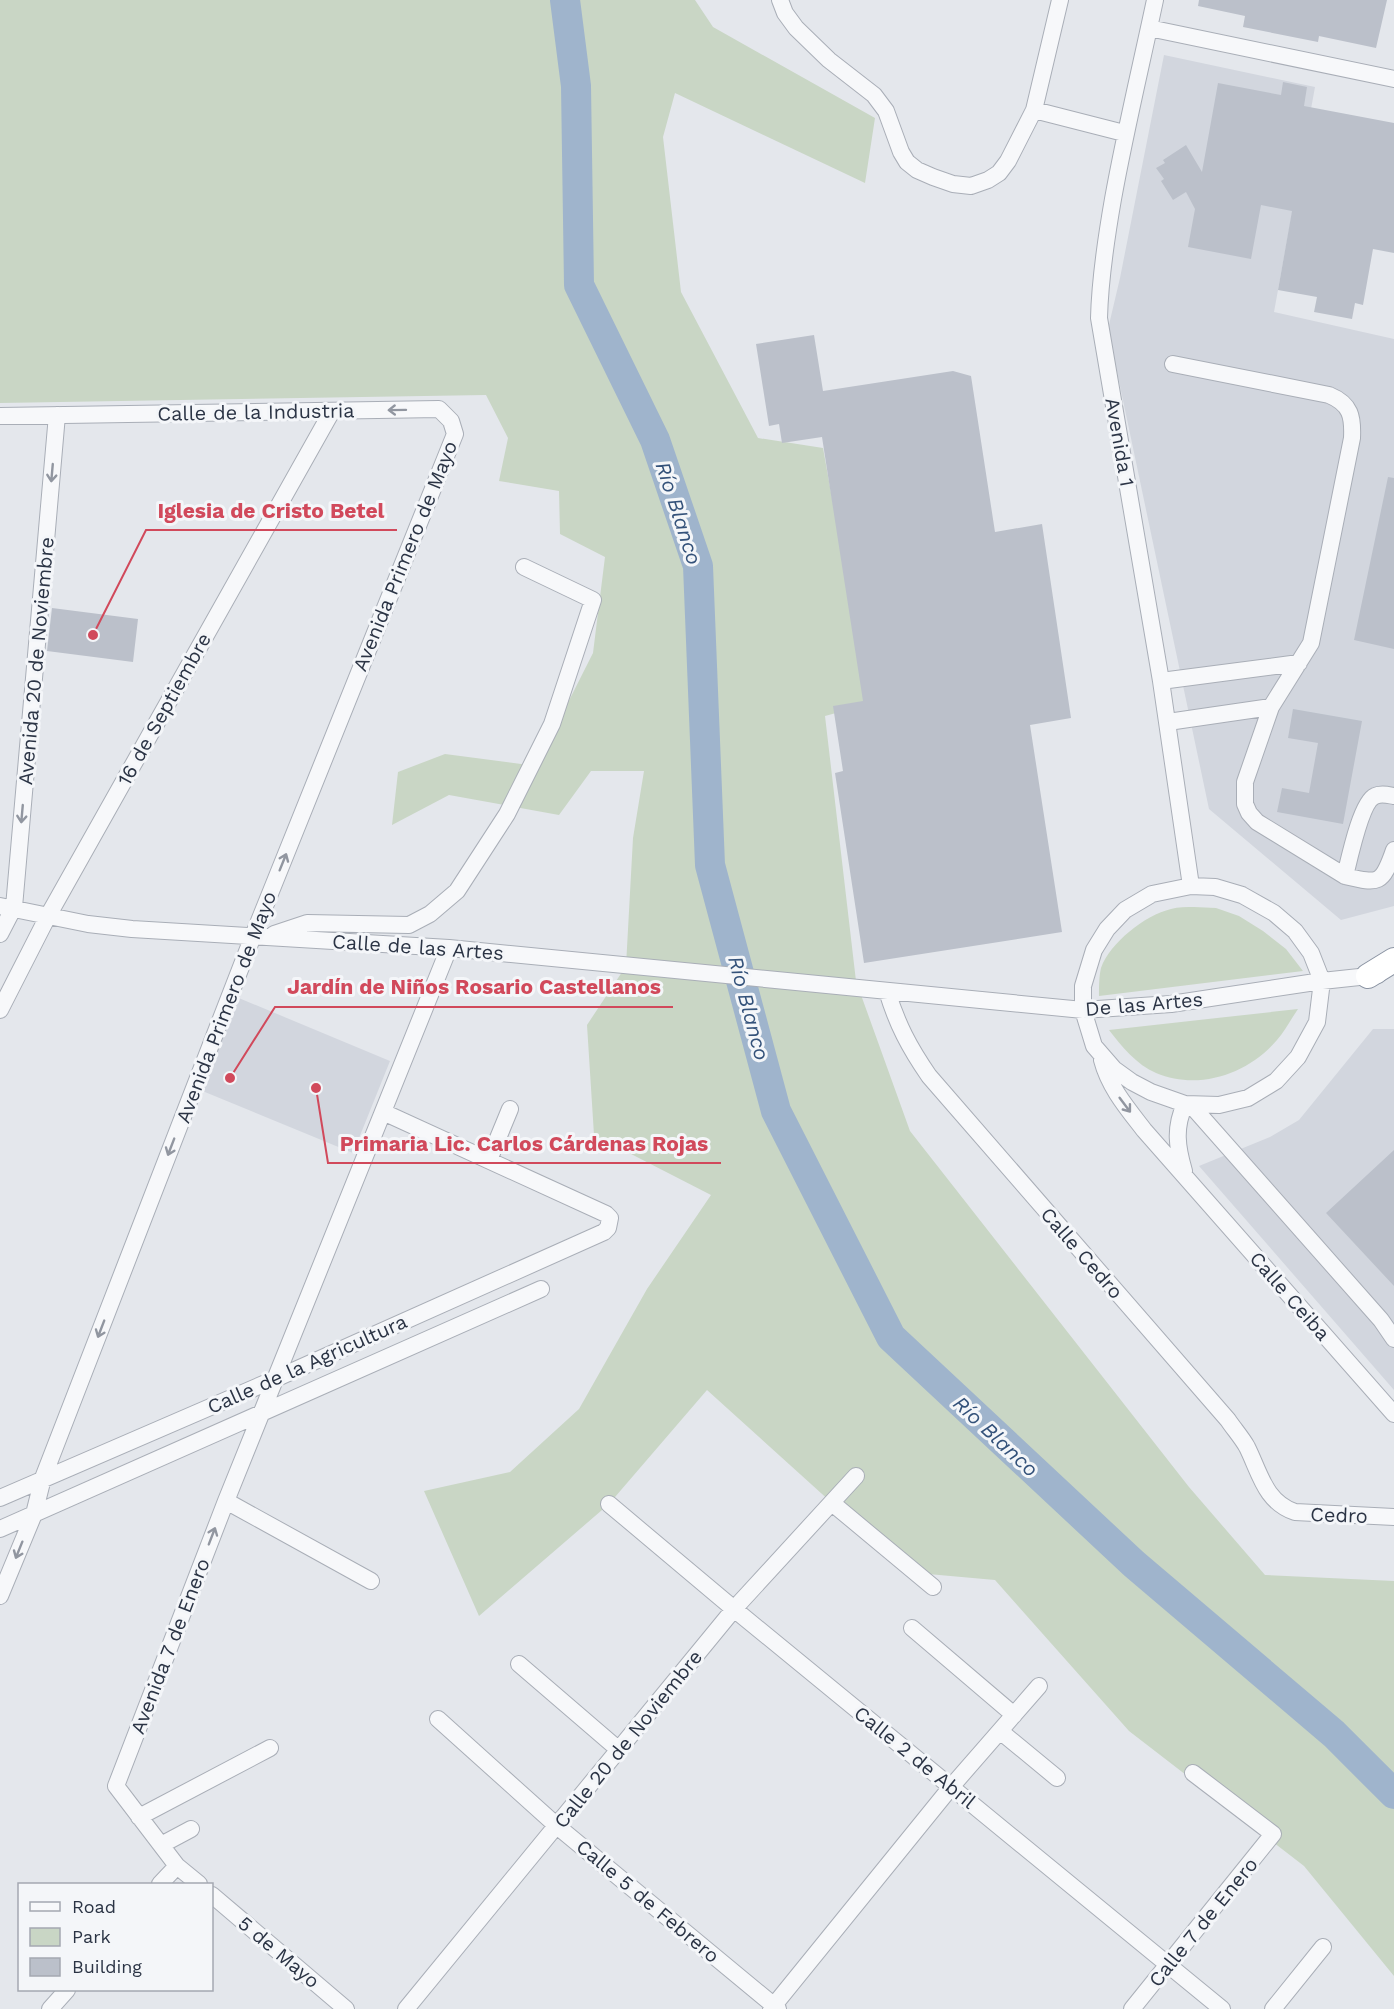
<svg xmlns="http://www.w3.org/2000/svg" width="1394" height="2009" viewBox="0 0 1394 2009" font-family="'Work Sans',sans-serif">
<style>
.built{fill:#d2d6de}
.green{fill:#c9d6c5}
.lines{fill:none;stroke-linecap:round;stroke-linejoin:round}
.river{stroke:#9fb4cc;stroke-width:30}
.building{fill:#bbc0ca}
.minor-casing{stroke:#a9aeb7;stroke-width:18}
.highway-casing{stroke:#8b94a3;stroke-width:26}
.minor{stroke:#f7f8fa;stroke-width:16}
.highway{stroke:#fff;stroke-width:24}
.oneway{stroke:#9196a0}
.labels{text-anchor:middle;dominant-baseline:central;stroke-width:6;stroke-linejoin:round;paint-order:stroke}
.street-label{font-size:20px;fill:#2b3445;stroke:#f4f6f9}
.water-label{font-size:21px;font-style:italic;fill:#34527a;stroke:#f4f6f9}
.leader{fill:none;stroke:#d1495b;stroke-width:2}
.callout-dot{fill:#d1495b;stroke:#f4f6f9;stroke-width:2}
.callout-label{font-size:21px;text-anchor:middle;font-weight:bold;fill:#d1495b;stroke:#f4f6f9;stroke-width:6;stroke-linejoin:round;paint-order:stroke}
</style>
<rect width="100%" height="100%" fill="#e4e7ec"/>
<path class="built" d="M1164 55 1315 87 1274 312 1394 339V906L1341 920 1209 809 1108 329 1120 278Z
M234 996 390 1061 353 1153 200 1090Z
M1373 1029H1394V1390L1199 1166 1270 1137 1299 1120Z"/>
<path class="green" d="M0 0H695L713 27 875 118 865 183 675 93 663 137 681 292 758 438 823 448 869 704 825 716 856 981 910 1131 1189 1487 1265 1575 1394 1581V1976L1304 1866 1129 1731 995 1580 928 1574 832 1503 707 1390 609 1504 479 1616 424 1491 510 1472 579 1409 647 1289 711 1195 594 1135 587 1025 626 966 633 838 644 771H591L559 815 449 795 392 825 398 772 445 754 536 766 593 653 605 557 560 534 559 491 499 481 508 438 486 395 0 403Z
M1194 907 1216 908 1239 916 1263 931 1286 949 1303 971 1099 996C1099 987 1099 976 1101 968 1110 943 1145 915 1171 909 1178 907 1187 907 1194 907Z
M1298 1009C1291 1019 1285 1031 1277 1040 1248 1074 1199 1091 1156 1073 1137 1065 1121 1046 1109 1030Z"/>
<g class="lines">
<path class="river" d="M565 0 576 86 579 285 655 440 698 566 710 865 776 1111 891 1337 1134 1564 1334 1734 1394 1794"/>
</g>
<path class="building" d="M1199 0H1387L1376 48 1319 36 1318 42 1243 27 1245 16 1198 6Z
M1283 82 1307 87 1304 106 1394 123V253L1373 249 1363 305 1355 303 1352 319 1314 312 1317 297 1278 290 1292 211 1261 205 1251 259 1188 247 1195 209 1186 192 1173 200 1161 181 1164 179 1156 168 1165 163 1163 160 1186 145 1202 172 1218 83 1281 95Z
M814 335 823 391 953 371 971 376 995 532 1042 524 1071 718 1030 725 1062 932 864 963 835 773 843 771 833 706 863 701 822 437 782 443 779 424 769 426 756 344Z
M1388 477 1394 478V649L1354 640Z
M52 608 138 619 133 662 47 651Z
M1293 709 1362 721 1343 824 1277 812 1282 788 1309 793 1318 743 1288 738Z
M1394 1150V1286L1326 1213Z"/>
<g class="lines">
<g class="minor-casing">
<path id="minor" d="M780 0 785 13 796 28 829 60 874 95 886 111 901 152 907 162 917 170 933 177 953 184 971 186 988 180 999 173 1008 161 1034 110 1060 0
M1155 0C1141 66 1125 132 1113 199 1106 239 1100 278 1099 318L1161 681 1191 886
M1149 28 1394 79
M1034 110 1124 133
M1173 364 1329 395C1351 404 1353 417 1352 438L1311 643 1271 707 1245 782V804L1249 813 1257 822 1345 876C1349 860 1361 802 1375 796 1381 793 1388 795 1394 796
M0 416 439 409 451 421 455 434 253 936 43 1478 34 1514 0 1596
M1161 681 1299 663
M1168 722 1271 707
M1345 876C1379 884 1382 885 1394 850
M1191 886 1215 887 1242 895 1274 913 1295 931 1311 953 1322 981 1317 1022 1298 1057 1276 1081 1248 1098 1219 1105 1185 1104 1151 1092 1132 1082 1114 1069 1094 1046 1083 1010V986L1094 950 1107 929 1125 910 1152 894Z
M0 906 88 924 132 929 449 948 1083 1010 1171 1004 1322 981 1378 975
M0 934 14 907 57 415
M274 934 307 923 409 925 430 914 457 891 507 814 552 724 593 600 524 567
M887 991C897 1024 909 1047 929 1076L1228 1420C1234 1429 1242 1438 1247 1447 1260 1473 1265 1502 1295 1512L1394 1517
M0 1010 48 916 332 411
M1102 1060C1109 1087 1127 1108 1144 1130L1394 1414
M1191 1105 1381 1320 1394 1339
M489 1160 510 1109
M1184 1171C1177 1147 1174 1128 1185 1104
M0 1498 275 1379 604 1232 608 1228 610 1218 606 1214 383 1112
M226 1501 371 1581
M832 1503 933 1587
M609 1504 734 1609 1222 2009
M0 1529 541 1289
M912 1628 1014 1715
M519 1664 619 1750
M438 1719 557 1826 778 2009
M1000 1731 1057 1778
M139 1817 270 1748
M161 1845 191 1829
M160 1884 177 1866
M199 1884 177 1866 116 1786 226 1501 449 948
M212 1895 346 2009
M50 2009 67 1990
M406 2009 734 1609 856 1476
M771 2009 951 1787 1039 1686
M1132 2009 1273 1834 1193 1773
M1273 2009 1323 1947"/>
</g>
<g class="highway-casing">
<path id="highway" d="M1368 976 1394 960"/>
</g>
<use href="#minor" class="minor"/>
<use href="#highway" class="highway"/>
</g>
<defs><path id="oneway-shaft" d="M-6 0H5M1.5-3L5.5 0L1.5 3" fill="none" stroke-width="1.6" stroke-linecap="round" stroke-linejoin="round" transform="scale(1.5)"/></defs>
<g class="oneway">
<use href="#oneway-shaft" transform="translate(397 410) rotate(179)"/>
<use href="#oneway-shaft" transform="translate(52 473) rotate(95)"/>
<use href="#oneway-shaft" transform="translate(22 814) rotate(95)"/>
<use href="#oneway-shaft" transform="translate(283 862) rotate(-68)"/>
<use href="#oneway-shaft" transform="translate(1125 1105) rotate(53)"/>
<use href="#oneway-shaft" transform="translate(171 1147) rotate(111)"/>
<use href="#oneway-shaft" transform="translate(101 1329) rotate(111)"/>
<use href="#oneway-shaft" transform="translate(212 1536) rotate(-69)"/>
<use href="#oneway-shaft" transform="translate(19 1550) rotate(112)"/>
</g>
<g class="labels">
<g class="street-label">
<text transform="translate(256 412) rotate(-1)">Calle de la Industria</text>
<text transform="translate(1120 442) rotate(80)">Avenida 1</text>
<text transform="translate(405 556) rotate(-68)">Avenida Primero de Mayo</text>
<text transform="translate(36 661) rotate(-85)">Avenida 20 de Noviembre</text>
<text transform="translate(164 709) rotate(-61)">16 de Septiembre</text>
<text transform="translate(418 947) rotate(4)">Calle de las Artes</text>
<text transform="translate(1144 1004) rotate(-5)">De las Artes</text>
<text transform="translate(226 1007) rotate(-69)">Avenida Primero de Mayo</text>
<text transform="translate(1082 1253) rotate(49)">Calle Cedro</text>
<text transform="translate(1290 1296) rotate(49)">Calle Ceiba</text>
<text transform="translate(307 1364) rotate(-24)">Calle de la Agricultura</text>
<text transform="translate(1339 1515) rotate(2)">Cedro</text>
<text transform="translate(170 1646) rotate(-69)">Avenida 7 de Enero</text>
<text transform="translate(628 1739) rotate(-51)">Calle 20 de Noviembre</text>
<text transform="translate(915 1757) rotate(39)">Calle 2 de Abril</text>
<text transform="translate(648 1901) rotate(40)">Calle 5 de Febrero</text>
<text transform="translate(1203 1922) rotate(-51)">Calle 7 de Enero</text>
<text transform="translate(279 1952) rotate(40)">5 de Mayo</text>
</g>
<g class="water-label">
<text transform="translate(679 513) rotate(72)">Río Blanco</text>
<text transform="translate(749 1008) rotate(75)">Río Blanco</text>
<text transform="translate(996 1436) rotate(43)">Río Blanco</text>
</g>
</g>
<path class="leader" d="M93 635L146 530H397M230 1078L275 1007H673M316 1088L328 1163H721"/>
<g class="callout-dot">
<circle cx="93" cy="635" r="6"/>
<circle cx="230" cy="1078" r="6"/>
<circle cx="316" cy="1088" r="6"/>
</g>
<g class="callout-label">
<text x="271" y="518">Iglesia de Cristo Betel</text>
<text x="474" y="994">Jardín de Niños Rosario Castellanos</text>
<text x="524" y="1151">Primaria Lic. Carlos Cárdenas Rojas</text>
</g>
<rect x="18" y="1883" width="195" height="108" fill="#f4f6f9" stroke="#a4a8b1" stroke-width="1.5"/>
<rect x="30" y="1902" width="30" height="9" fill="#f7f8fa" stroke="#a4a8b1" stroke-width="1.5"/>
<text x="72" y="1913" font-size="18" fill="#2b3445">Road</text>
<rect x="30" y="1928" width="30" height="18" fill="#c9d6c5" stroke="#a4a8b1" stroke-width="1.5"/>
<text x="72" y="1943" font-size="18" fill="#2b3445">Park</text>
<rect x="30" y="1958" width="30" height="18" fill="#bbc0ca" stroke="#a4a8b1" stroke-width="1.5"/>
<text x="72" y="1973" font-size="18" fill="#2b3445">Building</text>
</svg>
